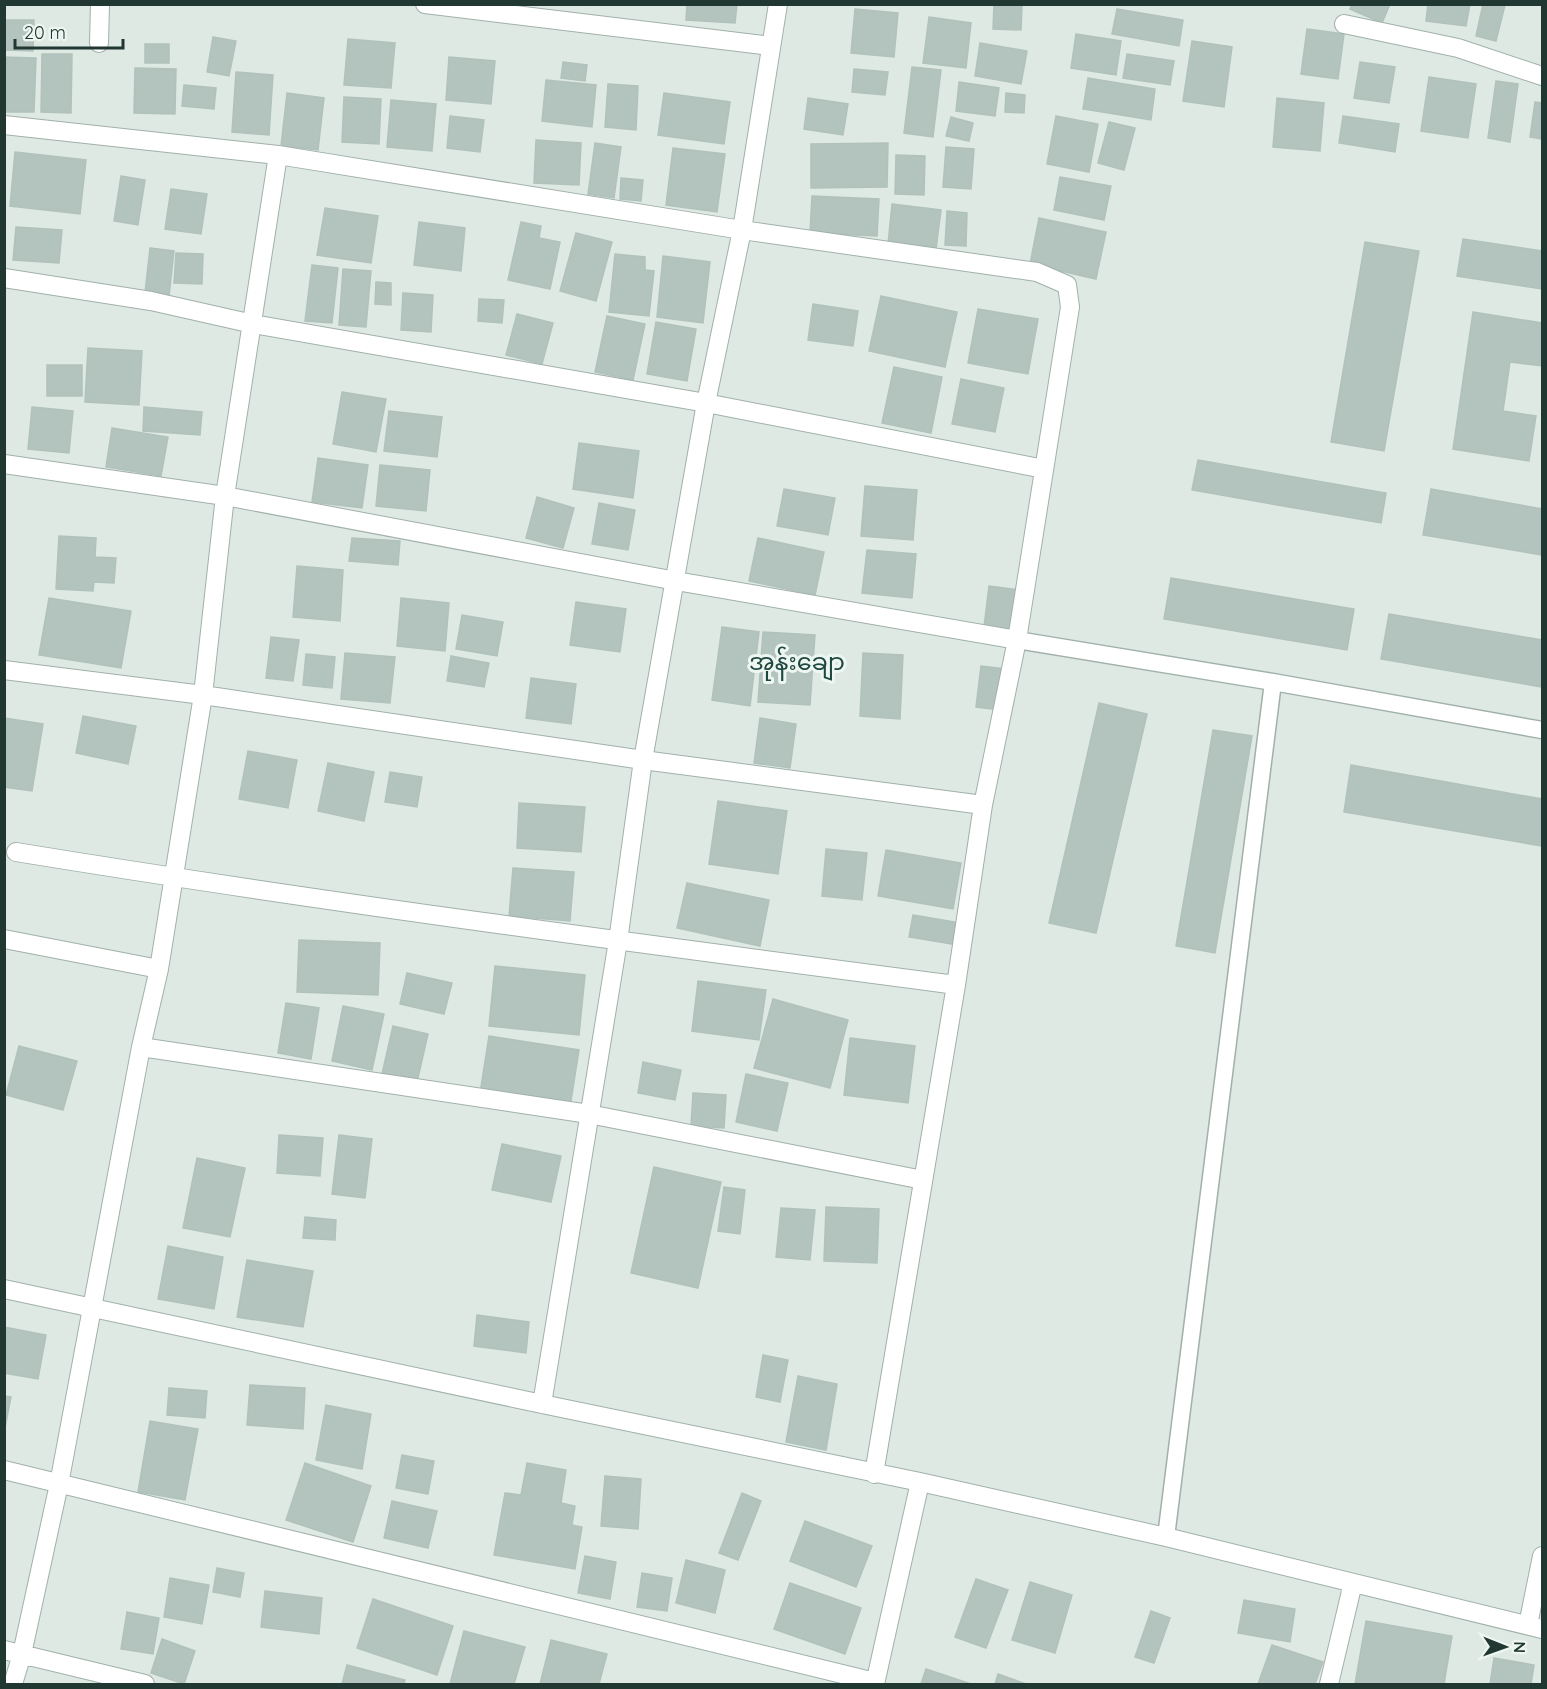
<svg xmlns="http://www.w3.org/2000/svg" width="1547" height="1689" viewBox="0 0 1547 1689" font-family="Quicksand,'Noto Sans Myanmar',sans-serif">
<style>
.building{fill:#b3c3bd;stroke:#b1c2bb;stroke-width:1.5}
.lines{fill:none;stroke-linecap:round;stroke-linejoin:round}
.lane-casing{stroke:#a1b0ab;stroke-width:19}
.street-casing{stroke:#a1b0ab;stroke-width:20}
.lane{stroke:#fff;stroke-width:16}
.street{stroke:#fff;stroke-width:18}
.labels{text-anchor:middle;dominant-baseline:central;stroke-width:6;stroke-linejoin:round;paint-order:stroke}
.quarter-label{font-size:24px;fill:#1e473f;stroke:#eef6f2}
</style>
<rect width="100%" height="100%" fill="#dee9e4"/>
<path class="building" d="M687 4H737L735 23 686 20Z
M994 4H1022L1021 30 993 29Z
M1352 4H1390L1382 23 1350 9Z
M1428 4H1470L1466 26 1426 21Z
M1483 4 1505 5 1496 41 1476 36Z
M855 9 898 13 894 57 851 53Z
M1117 9 1183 20 1179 46 1112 34Z
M929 17 971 23 966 68 923 63Z
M4 20H34L33 51 4 50Z
M1307 29 1344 34 1338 79 1301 74Z
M1076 34 1121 41 1116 75 1071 68Z
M213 37 236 41 229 76 207 72Z
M348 39 395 43 391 88 344 85Z
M1192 41 1232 47 1224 107 1183 101Z
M980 43 1027 51 1021 84 975 76Z
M145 44H169V63H145Z
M42 54H72L71 113 41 112Z
M1127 54 1174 61 1170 85 1123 78Z
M4 57 36 58 34 112H4Z
M449 57 495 61 491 104 446 100Z
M563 62 587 65 585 81 561 78Z
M1360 62 1395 67 1389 103 1354 98Z
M912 67 941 70 933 137 904 133Z
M135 68 176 69 175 114 134 113Z
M854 69 888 72 885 95 852 92Z
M236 72 273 75 269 135 232 132Z
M1429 77 1476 84 1468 138 1421 131Z
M1088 78 1155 89 1151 120 1083 109Z
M546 80 596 85 592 127 542 121Z
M1496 81 1518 84 1510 142 1488 138Z
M959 82 999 88 995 116 956 111Z
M608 84 638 86 636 130 605 127Z
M184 85 216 88 214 109 182 106Z
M287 93 324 98 318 150 281 146Z
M664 93 730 102 724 144 658 135Z
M1006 93 1025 95 1024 113 1005 112Z
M344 97 381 99 379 144 342 142Z
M808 98 848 104 843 135 804 129Z
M1277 98 1324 103 1320 151 1273 147Z
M391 100 436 104 432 151 387 147Z
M1535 102 1542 103V139L1530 137Z
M450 116 484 120 480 152 447 148Z
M1056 116 1098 124 1089 172 1047 164Z
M1343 116 1399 124 1395 152 1339 143Z
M951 117 973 123 969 141 946 136Z
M1109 122 1135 128 1124 170 1098 163Z
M536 140 581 143 579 185 534 183Z
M595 143 621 147 614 198 588 194Z
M888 143 887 187 811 188V144Z
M946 147 974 149 971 189 943 187Z
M673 148 725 154 717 212 666 205Z
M15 152 86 160 80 214 10 206Z
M896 155 925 156 924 195 895 194Z
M121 176 145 180 138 225 114 221Z
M1060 177 1111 186 1104 220 1054 210Z
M621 178 643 180 641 201 620 199Z
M171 189 207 194 201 234 165 229Z
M812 196 879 199 877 236 810 233Z
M892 204 941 210 936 249 888 244Z
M325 208 378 216 371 263 317 255Z
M947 211 967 213 966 246 945 245Z
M1039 218 1106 232 1096 279 1030 264Z
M419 222 465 228 461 271 414 265Z
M521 222 541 226 539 238 560 242 550 289 508 280Z
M16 227 62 230 59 263 13 260Z
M576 233 612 242 596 301 560 291Z
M1463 239 1542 251V289L1457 276Z
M1365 242 1419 251 1384 451 1331 442Z
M150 248 174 251 169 296 145 293Z
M176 253 203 254 202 284 174 283Z
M615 254 645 257V270L654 271 649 316 609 312Z
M663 256 710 262 703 323 657 317Z
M312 265 338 268 332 323 305 321Z
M343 269 371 271 366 327 339 325Z
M376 282 391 283V305L375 304Z
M403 293 433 295 431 332 401 330Z
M881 296 957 312 945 367 869 351Z
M479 299 504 300 502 323 478 321Z
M813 304 858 311 853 346 808 340Z
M978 309 1038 319 1028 374 968 363Z
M1473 312 1542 323V366L1510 362 1503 411 1536 416 1529 461 1453 449Z
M517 314 553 323 542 364 506 355Z
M607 316 645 324 633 380 595 372Z
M656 322 696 329 687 381 647 374Z
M88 348 142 351 139 405 85 402Z
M47 365H82V396H47Z
M894 367 942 377 931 433 882 423Z
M961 379 1004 388 995 432 952 424Z
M342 392 386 399 376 452 333 444Z
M32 407 73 411 69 453 28 449Z
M144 407 202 412 200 435 143 431Z
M389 411 442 417 437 457 384 451Z
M112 428 168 437 161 476 106 467Z
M579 443 639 451 633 498 573 489Z
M318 458 368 465 362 508 312 502Z
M1198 460 1386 493 1381 523 1192 490Z
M380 465 430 470 426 511 376 506Z
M865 486 917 490 913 540 861 536Z
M784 489 835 498 828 535 777 526Z
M1431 489 1542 509V555L1423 535Z
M537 497 574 508 563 548 526 538Z
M599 503 635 510 628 550 592 544Z
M59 536 96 538 95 557 116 558 114 583 94 582 93 591 56 589Z
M352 538 400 541 398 565 349 561Z
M758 538 824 552 815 595 749 581Z
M867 550 916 554 912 598 862 593Z
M297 566 343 570 340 621 293 617Z
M1171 578 1354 609 1347 650 1164 619Z
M989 586 1020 590 1014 631 984 627Z
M49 598 131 611 121 668 39 655Z
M401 598 449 603 445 651 397 646Z
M576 602 626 609 620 652 570 645Z
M1389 614 1542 640V687L1381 659Z
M462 615 503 622 497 656 456 649Z
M722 627 759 632 750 706 712 700Z
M763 632 815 635 810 705 758 702Z
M271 637 299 640 293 681 266 678Z
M345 653 395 657 390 703 341 699Z
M863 653 903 655 900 719 860 716Z
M306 654 335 657 332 688 303 685Z
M451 656 489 663 484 687 447 681Z
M981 666 1005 669 1000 710 976 707Z
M531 678 576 684 571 724 526 718Z
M1099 703 1147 714 1096 933 1049 923Z
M83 716 136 726 128 764 76 753Z
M4 718 43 724 32 791 4 787Z
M760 718 796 724 790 768 754 763Z
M1213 730 1252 736 1215 953 1176 946Z
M248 751 297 760 288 808 239 799Z
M328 763 374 772 364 821 318 811Z
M1351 765 1542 799V846L1344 812Z
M390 772 422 777 417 807 385 802Z
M718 801 787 811 778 874 709 864Z
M519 803 585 807 581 852 517 848Z
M826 849 867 853 862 900 822 896Z
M886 850 961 863 953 909 878 896Z
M513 868 574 872 570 921 509 916Z
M687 883 769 900 760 946 677 928Z
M913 915 961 923 957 945 909 937Z
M299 940 380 943 378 995 297 992Z
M495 966 585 975 579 1035 489 1026Z
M407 973 452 983 444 1014 400 1004Z
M698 981 766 990 759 1040 692 1031Z
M773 999 848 1020 830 1088 754 1068Z
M286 1003 319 1008 311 1059 278 1053Z
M343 1006 384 1014 372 1070 332 1061Z
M393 1026 428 1034 417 1082 382 1074Z
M489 1036 579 1050 570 1107 480 1093Z
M850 1038 915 1046 908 1103 844 1095Z
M19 1046 77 1061 63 1110 6 1095Z
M643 1062 681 1070 675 1100 638 1093Z
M746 1074 788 1083 777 1131 736 1122Z
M693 1093 726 1095 724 1128 691 1126Z
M279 1135 323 1138 320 1176 277 1173Z
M339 1135 372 1139 365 1198 332 1194Z
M502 1144 561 1156 551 1202 492 1190Z
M197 1158 245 1168 230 1237 183 1228Z
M654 1167 721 1182 698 1288 631 1273Z
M724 1187 745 1190 740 1234 718 1231Z
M826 1207 879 1209 877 1263 824 1261Z
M781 1208 815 1210 810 1260 776 1257Z
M305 1217 336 1220 335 1240 303 1238Z
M168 1246 223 1257 214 1309 158 1299Z
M247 1260 313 1271 303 1327 237 1317Z
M477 1315 529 1322 526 1353 474 1346Z
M4 1327 46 1335 38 1379 4 1373Z
M763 1355 788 1360 780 1402 756 1397Z
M798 1376 837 1384 826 1450 786 1442Z
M250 1385 305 1388 303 1429 247 1425Z
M169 1388 207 1391 205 1418 167 1415Z
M4 1396 11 1397 4 1433Z
M326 1405 371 1414 362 1469 316 1460Z
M150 1421 198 1429 185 1500 138 1492Z
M402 1455 434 1461 428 1494 396 1488Z
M305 1463 371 1486 353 1542 286 1520Z
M527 1463 566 1470 561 1503 575 1506 572 1525 582 1527 575 1569 494 1555 505 1493 521 1495Z
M605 1476 641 1479 638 1529 601 1526Z
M742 1493 761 1501 738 1560 719 1553Z
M392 1501 437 1511 428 1548 384 1538Z
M805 1521 872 1546 856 1587 790 1561Z
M585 1556 616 1562 610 1599 578 1593Z
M686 1560 725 1570 715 1613 676 1603Z
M217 1568 244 1573 240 1597 213 1592Z
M642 1573 672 1578 667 1611 637 1607Z
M170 1578 209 1585 202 1624 164 1617Z
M976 1579 1008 1590 986 1648 955 1637Z
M1030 1582 1072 1595 1055 1653 1012 1640Z
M790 1583 861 1608 845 1654 774 1629Z
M265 1591 322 1598 319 1634 261 1627Z
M373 1599 453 1626 437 1675 357 1648Z
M1244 1600 1295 1609 1290 1642 1238 1633Z
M1151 1611 1170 1618 1154 1663 1135 1657Z
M127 1612 159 1618 153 1654 121 1649Z
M1366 1621 1452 1636 1444 1684H1355Z
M464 1631 525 1647 514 1684H450Z
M162 1639 195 1651 184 1684 151 1673Z
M551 1640 607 1654 599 1684H540Z
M1272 1645 1323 1662 1315 1684H1258Z
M1494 1658 1534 1665 1531 1684H1490Z
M347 1665 405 1680 404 1684H342Z
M926 1669 971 1684H921Z
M998 1674 1026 1684H995Z"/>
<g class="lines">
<g class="lane-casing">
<path id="lane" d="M1017 640 1273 682 1542 730
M1166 1537 1273 682"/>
</g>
<g class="street-casing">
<path id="street" d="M425 4 771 46
M1344 24 1458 48 1542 76
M99 43 100 4
M4 125 278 155 742 230 1037 272 1067 285 1070 307 1017 640 983 805 956 985 874 1474
M4 278 151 301 253 324 706 403 1044 469
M4 464 225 496 676 581 1017 640
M4 670 203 695 643 760 983 805
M16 852C328 903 642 944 956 985
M4 939 159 969
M141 1047 589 1114 923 1180
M4 1289 542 1404 920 1482 1166 1537 1542 1629
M542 1404 618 941 643 760 706 403 742 230 778 4
M4 1470 875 1682
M1528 1625 1542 1556
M4 1650 145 1684
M13 1684 22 1654 59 1484 141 1047 159 969 203 695 225 496 278 155
M875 1684 920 1482
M1329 1684 1353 1583"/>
</g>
<use href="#lane" class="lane"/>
<use href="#street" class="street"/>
</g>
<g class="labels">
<g class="quarter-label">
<text x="797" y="661">အုန်းချော</text>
</g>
</g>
<rect width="1547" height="1689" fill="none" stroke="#203732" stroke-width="12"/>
<g transform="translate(1505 1647) rotate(91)" stroke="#eef6f2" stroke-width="4.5" paint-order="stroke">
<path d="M0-4.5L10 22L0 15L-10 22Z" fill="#203732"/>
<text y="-9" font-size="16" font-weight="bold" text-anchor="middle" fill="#203732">N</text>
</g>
<path d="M15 39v9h108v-9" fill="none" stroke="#203732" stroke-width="3"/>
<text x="24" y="39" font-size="18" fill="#203732" stroke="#eef6f2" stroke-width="4.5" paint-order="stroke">20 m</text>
</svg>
